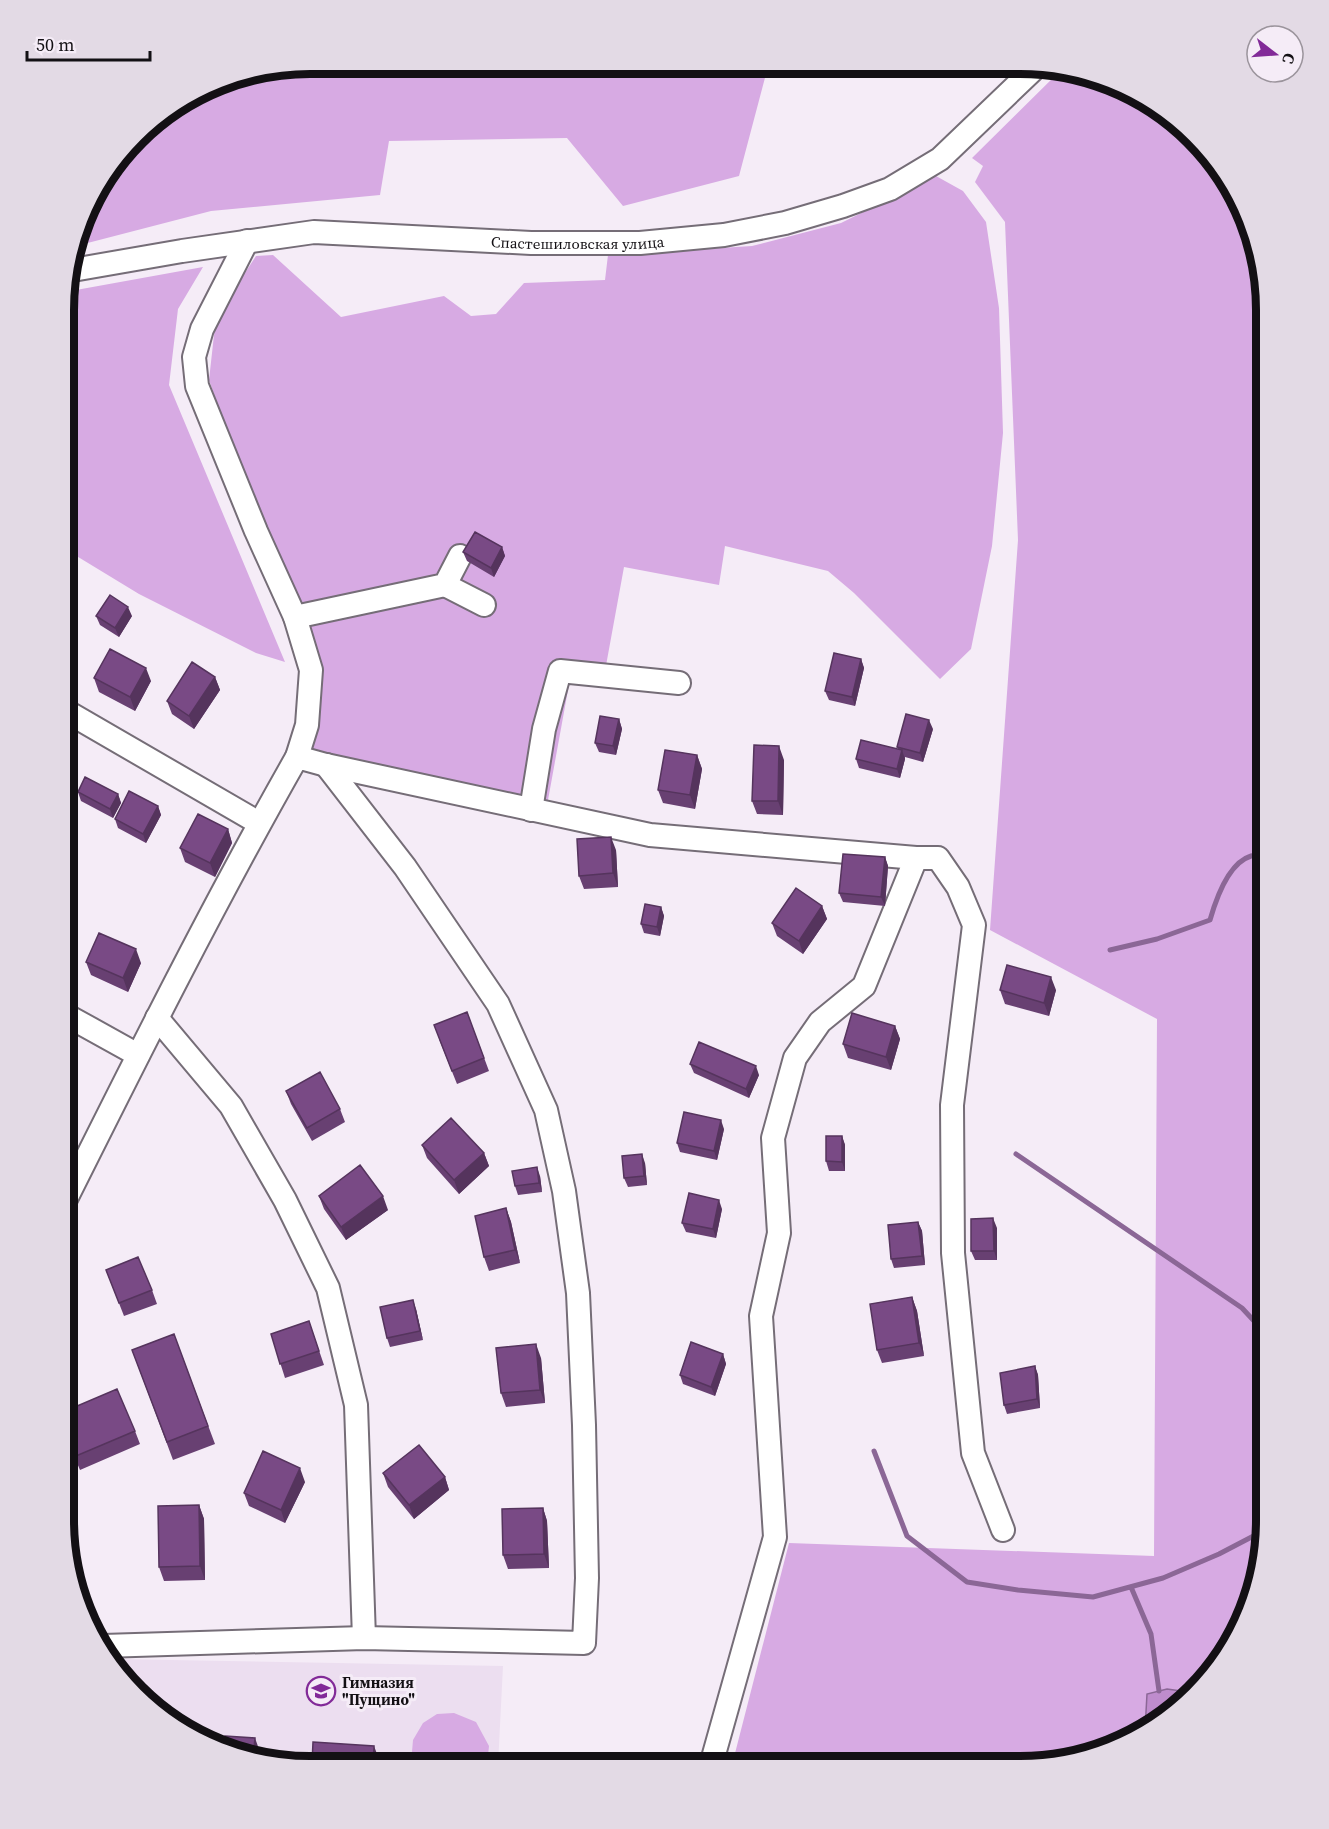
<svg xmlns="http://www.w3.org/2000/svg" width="1329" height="1829" viewBox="0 0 1329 1829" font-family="'Source Serif 4',serif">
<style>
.built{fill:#ecdef0}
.green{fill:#d7aae3}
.water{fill:#bf8ccd;stroke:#8b6796;stroke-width:1.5}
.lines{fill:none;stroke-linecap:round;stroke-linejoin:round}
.stream{stroke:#8b6796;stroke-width:5}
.minor-casing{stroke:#756d77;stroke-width:26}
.minor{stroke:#fff;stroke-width:22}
.wall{fill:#684072}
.shaded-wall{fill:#55345d}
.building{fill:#794a85;stroke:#55345d;stroke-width:1.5}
.labels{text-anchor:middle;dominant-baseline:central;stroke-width:6;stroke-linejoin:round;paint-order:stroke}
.street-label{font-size:15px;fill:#131014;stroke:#f5ecf7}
.poi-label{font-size:15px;font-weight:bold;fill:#131014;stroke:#f5ecf7;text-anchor:start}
.rim{fill:none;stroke:#131014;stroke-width:8}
</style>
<rect width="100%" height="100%" fill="#f5ecf7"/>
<path class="built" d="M114 1659 503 1666 498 1765 278 1764 216 1747 160 1715Z"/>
<path class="green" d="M310 63 824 64 766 74 739 176 623 206 567 138 389 141 380 195 211 211 76 246 96 187 147 124 230 76Z
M1063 68 1113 82 1169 114 1241 201 1266 310 1265 1536 1253 1599 1224 1657 1188 1698C1175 1686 1163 1690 1148 1694L1145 1730 1128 1741 1019 1766 732 1765 789 1543 1154 1556 1157 1019 990 930 1018 540 1005 222 975 182 983 166 972 158Z
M936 176 963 191 986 222 999 308 1003 433 992 546 971 649 940 679 854 593 828 571 725 546 719 585 624 567 605 671 572 668 548 800 300 752 310 670 209 380 216 317 256 256 273 255 341 317 444 296 471 316 496 314 524 283 605 280 608 255 752 246 841 223Z
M203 267 178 309 169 385 285 662 256 653 139 594 65 549V292Z
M454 1713 476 1722 489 1746 487 1765 411 1764 413 1740 423 1723 437 1714Z"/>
<path class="water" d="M1167 1689 1181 1691 1188 1698 1182 1705 1145 1730 1147 1694Z"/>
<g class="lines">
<path class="stream" d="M1110 950 1157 939 1210 920C1216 899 1228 863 1251 856 1255 855 1261 855 1266 854
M1016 1154 1242 1308 1255 1322 1260 1352 1266 1363
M874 1451 907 1536 967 1582 1018 1590 1093 1597 1163 1578 1219 1554 1265 1530
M1131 1587 1151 1634 1159 1691"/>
<g class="minor-casing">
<g id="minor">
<path d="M247 241 202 329 194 357 197 386 256 531 295 617 311 670 307 725 297 757"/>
<path id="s1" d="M67 271 182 251 314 232 531 243H640L724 235 785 223 843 206 890 189 940 159 1038 65"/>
<path d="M445 585 484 605"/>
<path d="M295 617 445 585 460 556"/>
<path d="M64 710 259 823"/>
<path d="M531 810 544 729 560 671 679 683"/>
<path d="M64 1014 138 1055"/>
<path d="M157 1018 231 1106 285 1200 328 1288 356 1405 364 1638"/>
<path d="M64 1203C139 1053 214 903 297 757L326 765 650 835 916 858H938L958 887 974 925 952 1105 953 1253 973 1453 1003 1530"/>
<path d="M103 1646 364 1638 584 1643 587 1578 584 1425 578 1293 564 1191 546 1110 498 1004 405 867 326 765"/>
<path d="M711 1765 775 1537 761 1316 779 1233 773 1138 795 1058 820 1022 864 986 916 858"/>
</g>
</g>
<use href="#minor" class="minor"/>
</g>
<path class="wall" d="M502 547 505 556 494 577 467 561 463 552Z
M96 616H132L119 637 100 625Z
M861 659 864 668 855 706 829 700 825 691Z
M215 677 220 690 194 729 172 714 167 701Z
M94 678 151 681 135 711 99 692Z
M619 719 622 729 616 755 599 752 595 743Z
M933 729 923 762 905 757V759L900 778 859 768 856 759 898 749 897 747Z
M697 755 702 769 695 809 663 803 658 790Z
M784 760 783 815 757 814 752 801Z
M78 792 118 794 121 803 113 818 81 801Z
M158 806 161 815 146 843 118 828 115 819Z
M228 829 232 843 215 877 185 862 180 848Z
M616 850 618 887 584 889 579 876Z
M885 857 888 866 885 906 843 902 839 893Z
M822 906 827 919 803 954 777 936 772 923Z
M661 907 664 916 660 936 644 933 641 924Z
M86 962 141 963 128 992 91 975Z
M1000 990H1056L1049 1016 1005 1004Z
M467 1012 489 1071 457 1084 439 1039Z
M895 1026 900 1039 891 1070 848 1058 843 1044Z
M690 1064 759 1075 749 1098 694 1073Z
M286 1091 340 1109 345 1122 312 1141 291 1104Z
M724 1129 717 1160 680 1152 677 1143Z
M842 1136 845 1145V1171H829L826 1161Z
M422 1145 484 1153 489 1166 459 1194 427 1158Z
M645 1163 647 1185 628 1187 624 1178Z
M540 1176 542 1192 518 1195 515 1186Z
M319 1196 388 1210 346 1240 324 1209Z
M506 1208 511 1222 520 1263 489 1271 484 1257Z
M722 1209 716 1238 686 1232 682 1223Z
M918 1222 922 1231 925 1265 894 1268 891 1259Z
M997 1228V1260H975L971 1251Z
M106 1270 152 1290 157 1304 124 1316Z
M912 1297 917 1311 924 1356 882 1363 877 1350Z
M416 1309 423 1340 390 1347 387 1338Z
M309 1321 324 1365 285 1378 271 1334Z
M174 1334 215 1444 173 1460 132 1350Z
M723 1354 726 1364 715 1396 683 1384 680 1375Z
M541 1358 545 1403 506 1407 501 1393Z
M1035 1366 1038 1375 1040 1408 1007 1414 1004 1405Z
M63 1412 135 1431 140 1444 80 1470 63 1430Z
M383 1473 445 1477 449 1490 414 1519 388 1487Z
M305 1482 285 1523 249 1506 244 1493Z
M199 1505 204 1519 205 1580 164 1581 159 1567Z
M543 1508 547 1521 549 1568 508 1569 503 1555Z"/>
<path class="shaded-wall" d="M502 547 505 556 494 577 491 568Z
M128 607 132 616 119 637 115 628Z
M861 659 864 668 855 706 852 697Z
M146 668 151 681 135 711 130 697Z
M215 677 220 690 194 729 189 716Z
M619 719 622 729 616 755 613 746Z
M929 720 933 729 923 762 920 753Z
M779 746 784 760 783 815 778 801Z
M902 750 905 759 900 778 897 769Z
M697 755 702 769 695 809 690 795Z
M118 794 121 803 113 818 110 809Z
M158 806 161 815 146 843 143 834Z
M228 829 232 843 215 877 210 863Z
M611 837 616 850 618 887 613 873Z
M885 857 888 866 885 906 881 897Z
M822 906 827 919 803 954 799 941Z
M661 907 664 916 660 936 657 927Z
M136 949 141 963 128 992 123 978Z
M1051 977 1056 990 1049 1016 1044 1003Z
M895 1026 900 1039 891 1070 886 1057Z
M756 1066 759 1075 749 1098 746 1089Z
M721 1120 724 1129 717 1160 714 1151Z
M842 1136 845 1145V1171L842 1162Z
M484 1153 489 1166 459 1194 454 1180Z
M642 1154 645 1163 647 1185 644 1176Z
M537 1167 540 1176 542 1192 539 1183Z
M383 1196 388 1210 346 1240 341 1227Z
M719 1200 722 1209 716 1238 713 1229Z
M506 1208 511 1222 520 1263 515 1250Z
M993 1218 997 1228V1260L994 1251Z
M918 1222 922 1231 925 1265 922 1256Z
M912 1297 917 1311 924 1356 919 1343Z
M413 1300 416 1309 423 1340 420 1331Z
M536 1344 541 1358 545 1403 540 1390Z
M723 1354 726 1364 715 1396 711 1387Z
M1035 1366 1038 1375 1040 1408 1037 1399Z
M300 1468 305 1482 285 1523 281 1510Z
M445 1477 449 1490 414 1519 409 1505Z
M199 1505 204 1519 205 1580 200 1566Z
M543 1508 547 1521 549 1568 544 1554Z
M255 1738 260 1752 259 1759 253 1757Z
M374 1746 379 1759V1764H373Z"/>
<path class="building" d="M475 532 502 547 491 568 463 552Z
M110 595 128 607 115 628 96 616Z
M110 649 146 668 130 697 94 678Z
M834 653 861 659 852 697 825 691Z
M192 662 215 677 189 716 167 701Z
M906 714 929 720 920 753 897 747Z
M600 716 619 719 613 746 595 743Z
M861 740 902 750 897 769 856 759Z
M754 745 779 746 778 801H752Z
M665 750 697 755 690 795 658 790Z
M85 777 118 794 110 809 78 792Z
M129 791 158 806 143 834 115 819Z
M198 814 228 829 210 863 180 848Z
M611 837 613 873 579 876 577 839Z
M843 854 885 857 881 897 839 893Z
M796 888 822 906 799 941 772 923Z
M645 904 661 907 657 927 641 924Z
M99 933 136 949 123 978 86 962Z
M1007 965 1051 977 1044 1003 1000 990Z
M467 1012 484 1058 452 1071 434 1025Z
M852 1013 895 1026 886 1057 843 1044Z
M699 1042 756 1066 746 1089 690 1064Z
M320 1072 340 1109 307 1128 286 1091Z
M684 1112 721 1120 714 1151 677 1143Z
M451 1118 484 1153 454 1180 422 1145Z
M826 1136H842V1162L826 1161Z
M642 1154 644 1176 624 1178 622 1156Z
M360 1165 383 1196 341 1227 319 1196Z
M537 1167 539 1183 515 1186 512 1171Z
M689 1193 719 1200 713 1229 682 1223Z
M506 1208 515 1250 484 1257 475 1216Z
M993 1218 994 1251H971V1219Z
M918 1222 922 1256 891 1259 888 1225Z
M138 1257 152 1290 119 1303 106 1270Z
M912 1297 919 1343 877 1350 870 1304Z
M413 1300 420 1331 387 1338 380 1307Z
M309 1321 319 1351 280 1364 271 1334Z
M174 1334 208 1426 167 1442 132 1350Z
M691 1342 723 1354 711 1387 680 1375Z
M536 1344 540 1390 501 1393 496 1348Z
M1035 1366 1037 1399 1004 1405 1000 1373Z
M117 1389 135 1431 76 1456 63 1428V1412Z
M419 1445 445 1477 409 1505 383 1473Z
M263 1451 300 1468 281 1510 244 1493Z
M199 1505 200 1566 159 1567 158 1506Z
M543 1508 544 1554 503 1555 502 1509Z
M225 1736 255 1738 253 1757 224 1750Z
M313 1742 374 1746 373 1764H312Z"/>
<defs>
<g id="school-ring" transform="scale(1.5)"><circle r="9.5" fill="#f5ecf7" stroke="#822a98" stroke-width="1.5"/><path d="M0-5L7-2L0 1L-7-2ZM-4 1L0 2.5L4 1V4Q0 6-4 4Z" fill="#822a98"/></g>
</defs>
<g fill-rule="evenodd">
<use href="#school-ring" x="321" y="1691"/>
</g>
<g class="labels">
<g class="street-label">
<text stroke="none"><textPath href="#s1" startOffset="514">Спастешиловская улица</textPath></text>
</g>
<g class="poi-label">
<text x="342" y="1682">Гимназия<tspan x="342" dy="17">"Пущино"</tspan></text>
</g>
</g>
<path d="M0 0H1329V1829H0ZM310 74H1020A236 236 0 0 1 1256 310V1520A236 236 0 0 1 1020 1756H310A236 236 0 0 1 74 1520V310A236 236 0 0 1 310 74Z" fill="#e3dae5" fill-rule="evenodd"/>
<path class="rim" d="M310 74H1020A236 236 0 0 1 1256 310V1520A236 236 0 0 1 1020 1756H310A236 236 0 0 1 74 1520V310A236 236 0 0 1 310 74Z"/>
<g transform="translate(1275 54) rotate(107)"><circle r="28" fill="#f5ecf7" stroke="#9b949c" stroke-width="1.5"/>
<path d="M0-4.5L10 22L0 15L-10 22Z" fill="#822a98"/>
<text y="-9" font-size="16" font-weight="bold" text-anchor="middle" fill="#131014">С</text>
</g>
<path d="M27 51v9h123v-9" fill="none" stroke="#131014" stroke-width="3"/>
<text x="36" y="51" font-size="18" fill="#131014" stroke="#f5ecf7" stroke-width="4.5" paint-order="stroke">50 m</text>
</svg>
